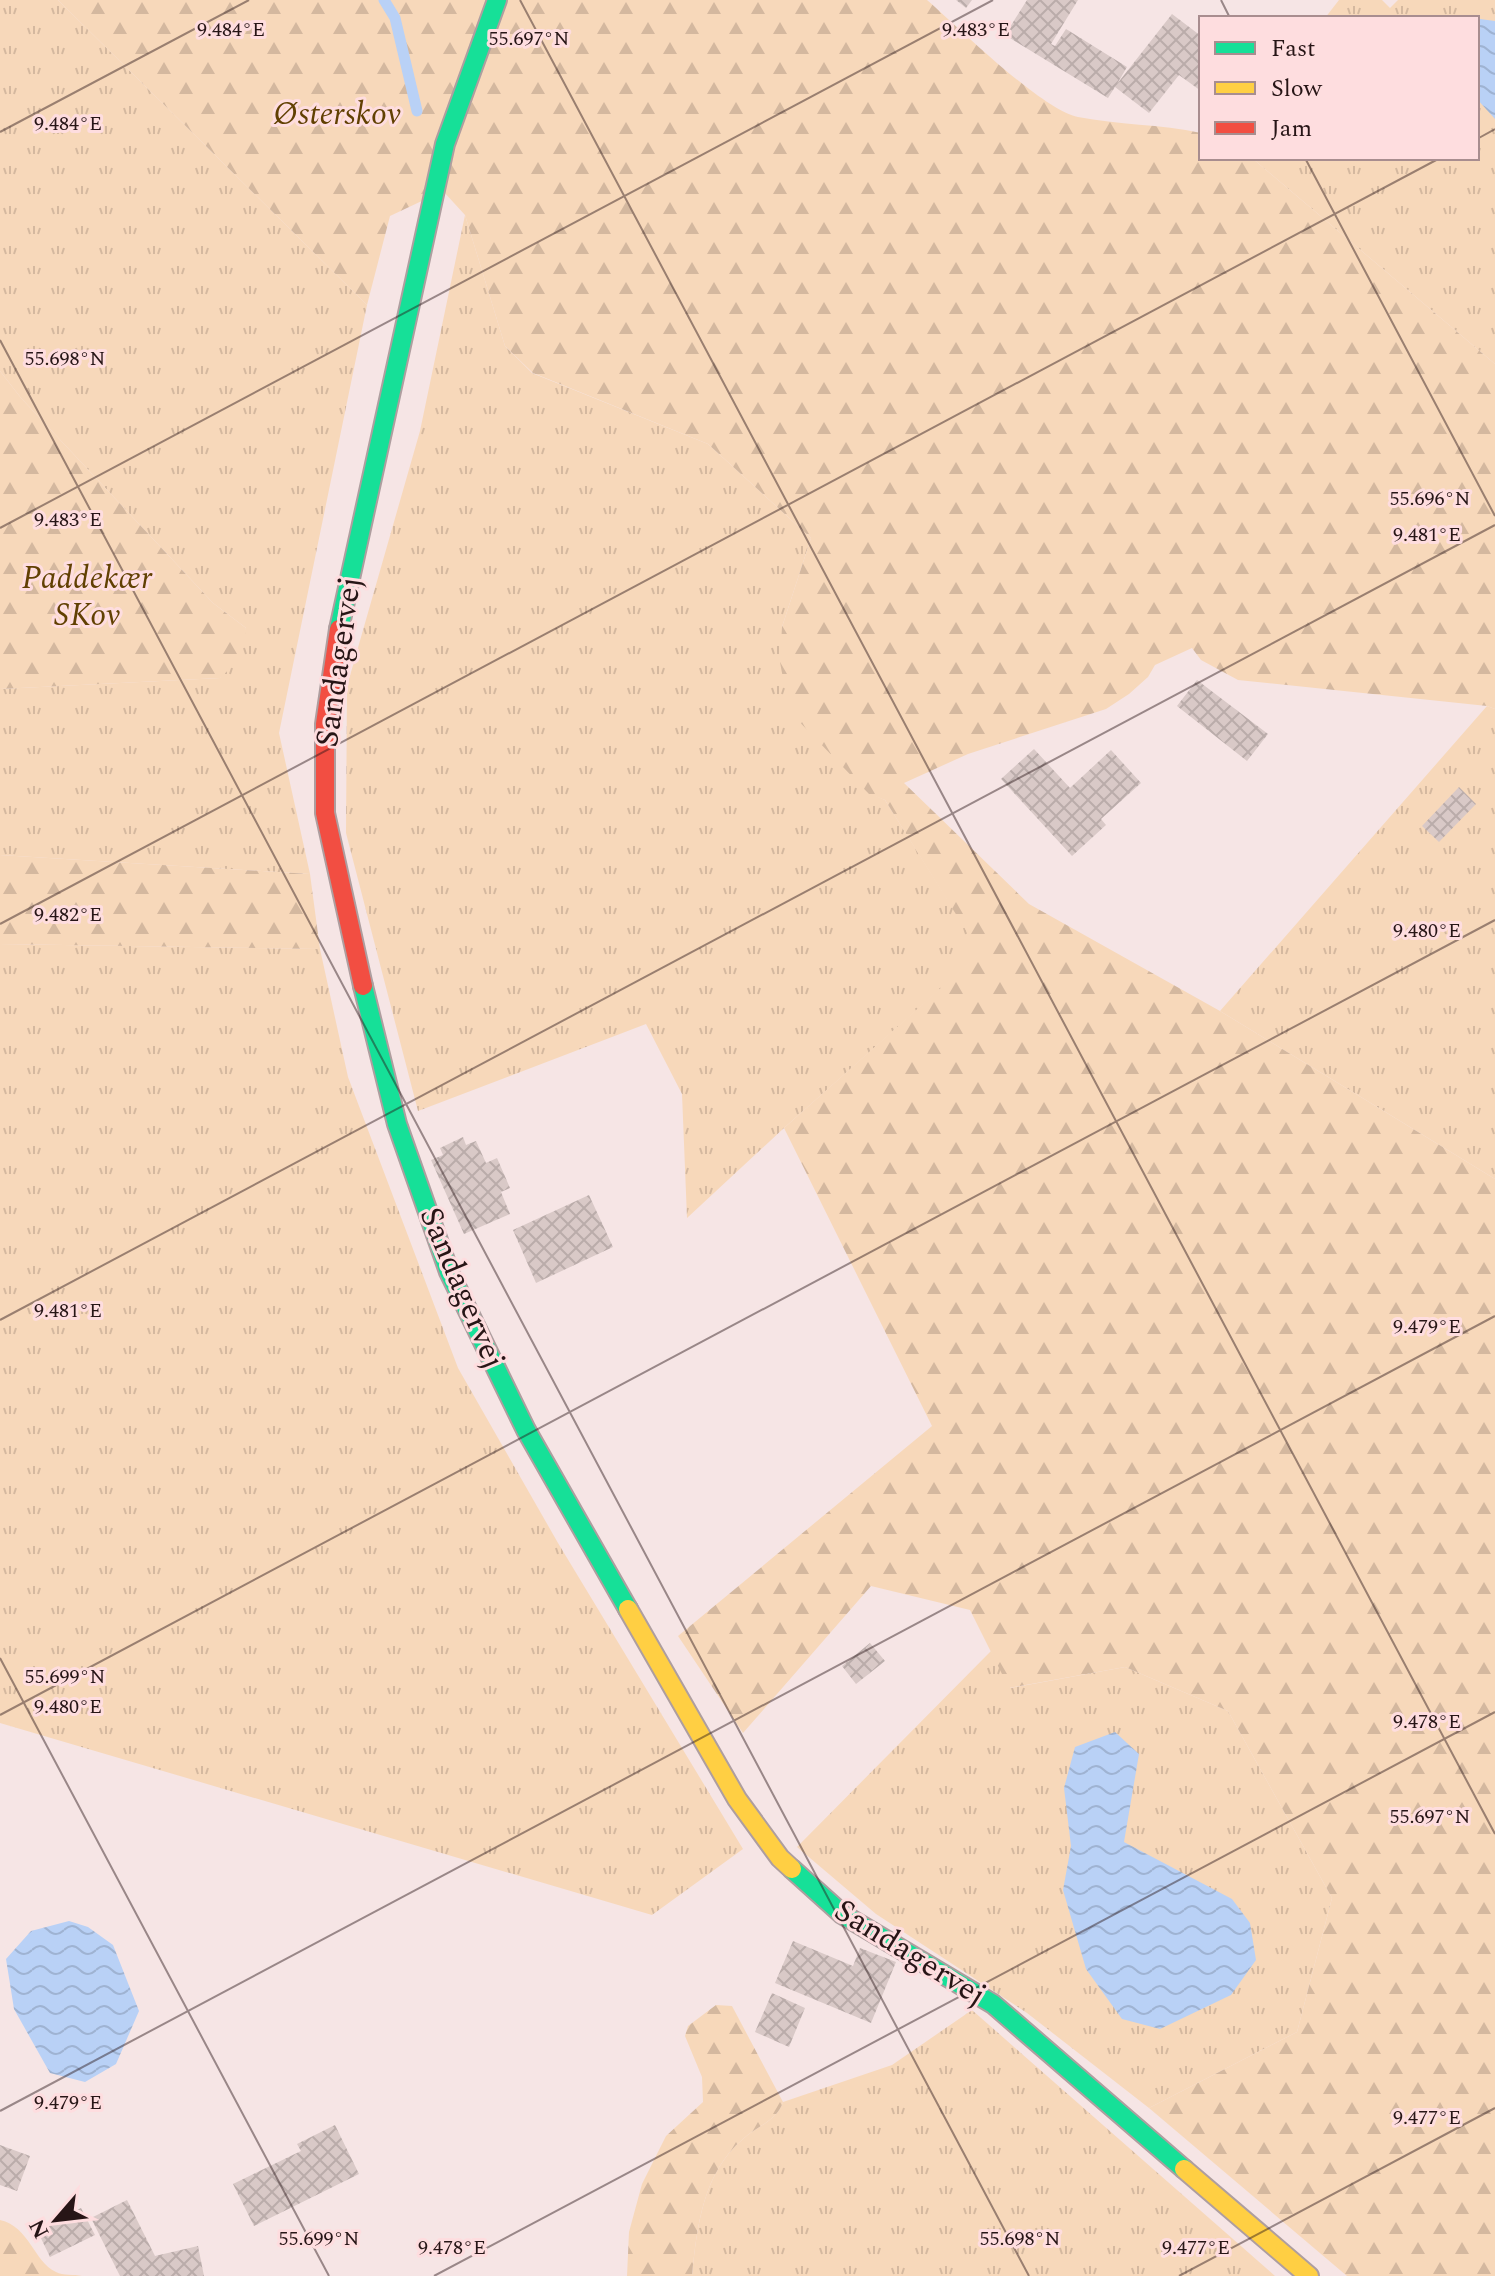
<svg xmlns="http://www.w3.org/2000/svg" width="1495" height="2276" viewBox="0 0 1495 2276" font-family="Spectral,serif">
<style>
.grass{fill:url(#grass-tufts)}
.forest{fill:url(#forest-firs)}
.water{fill:url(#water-waves)}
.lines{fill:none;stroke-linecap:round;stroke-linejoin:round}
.stream{stroke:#b9d1f6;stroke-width:11}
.building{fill:url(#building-cross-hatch)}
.fast-casing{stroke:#ae9e9f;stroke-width:22}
.slow-casing{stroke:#ae9e9f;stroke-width:22}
.jam-casing{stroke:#ae9e9f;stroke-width:22}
.fast{stroke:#16e098;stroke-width:18}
.slow{stroke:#ffcf43;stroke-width:18}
.jam{stroke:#f24e42;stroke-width:18}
.ticks{fill:none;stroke:#271516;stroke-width:2;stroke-opacity:0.45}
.labels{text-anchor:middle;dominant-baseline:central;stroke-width:6;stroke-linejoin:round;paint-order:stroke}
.park-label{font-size:32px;font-style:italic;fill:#614002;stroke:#fedddf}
.street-label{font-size:32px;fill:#271516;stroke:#fedddf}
.ticks-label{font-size:20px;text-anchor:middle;fill:#271516;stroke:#fedddf;stroke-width:6;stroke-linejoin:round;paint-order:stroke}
</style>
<defs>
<pattern id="grass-tufts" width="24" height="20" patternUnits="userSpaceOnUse" patternTransform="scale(2)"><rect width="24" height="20" fill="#f7d8ba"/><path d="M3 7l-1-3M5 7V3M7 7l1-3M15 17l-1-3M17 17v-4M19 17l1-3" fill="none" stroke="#d4b89f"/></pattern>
<pattern id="forest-firs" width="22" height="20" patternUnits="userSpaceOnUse" patternTransform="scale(2)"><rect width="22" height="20" fill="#f7d8ba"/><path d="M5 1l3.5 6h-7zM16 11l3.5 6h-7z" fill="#d4b89f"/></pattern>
<pattern id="water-waves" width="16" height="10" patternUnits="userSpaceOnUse" patternTransform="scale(2)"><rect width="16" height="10" fill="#b9d1f6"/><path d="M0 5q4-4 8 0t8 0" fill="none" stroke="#9fb3d2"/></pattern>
<pattern id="building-cross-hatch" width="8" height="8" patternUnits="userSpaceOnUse" patternTransform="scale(2)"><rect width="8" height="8" fill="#d9c9c7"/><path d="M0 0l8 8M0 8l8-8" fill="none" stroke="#baacaa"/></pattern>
</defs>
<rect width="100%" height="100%" fill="#f6e5e5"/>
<path class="grass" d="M0 0H58L367 305 279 733 310 874 0 855V689L220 678 246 628 213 603 21 398 0 371Z
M1339 0H1382L1390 8 1398 0H1495V364L1252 158H1477V18H1325Z
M465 215 505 346 532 373 708 444 811 538 782 627 869 793 885 800 981 953 784 1128 687 1218 682 1094 646 1024 418 1111 346 833 347 686 420 431Z
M1487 706 1495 709V1179L1220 1011Z
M0 944 320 949 348 1077 458 1368 558 1543 743 1849 652 1915 0 1723Z
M991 1651 1010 1688 1125 1667 1228 1711 1332 1898 1297 2032 1149 2108 1027 2013 876 1914 797 1847Z
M972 2010 1275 2276H692C697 2226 703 2173 743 2139 757 2126 777 2121 783 2102L892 2065Z"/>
<path class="forest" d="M58 0H927C959 28 1042 110 1078 117 1118 125 1160 124 1201 133V158H1252L1495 364V709L1487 706 1238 680 1201 660 1192 648 1155 665 1148 677 1129 694 1106 709 968 754 904 783 1029 904 1220 1011 1495 1179V2276H1347L1149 2108 1297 2032 1332 1898 1228 1711 1125 1667 1009 1688 970 1610 871 1586 743 1733 678 1636 932 1426 784 1128 980 953 885 800 869 794 789 711 780 662 782 627 811 538 708 444 533 373 505 346 465 215 443 191 390 216 367 305Z
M0 371 21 398 213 603 246 628 241 658 220 678 0 689Z
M0 855 310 874 320 949 0 944Z
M716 2005 732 2006 783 2102C777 2121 757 2126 743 2139 703 2173 697 2226 692 2276H627L629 2232 642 2184 666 2136 703 2102 702 2077 685 2036 688 2026Z
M0 2220C30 2227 33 2261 56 2272 63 2276 74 2274 82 2276H0Z"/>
<path class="water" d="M1480 19 1495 21V119L1477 99V22Z
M1115 1732 1139 1754 1124 1842 1232 1899 1250 1923 1256 1960 1231 1995 1160 2029 1122 2019 1086 1969 1063 1890 1071 1846 1064 1788 1075 1747Z
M69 1921 88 1927 113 1945 139 2011 116 2064 85 2082 50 2073 14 2009 6 1959 31 1931Z"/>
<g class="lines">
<path class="stream" d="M384 0 395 18 417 111"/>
</g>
<path class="building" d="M956 0H972L966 8Z
M1027 0H1078L1051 44 1055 46 1066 29 1127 67 1117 84 1172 14 1201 36V91L1179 75 1149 113 1115 87 1108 98 1005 35Z
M1197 680 1268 734 1247 761 1177 706Z
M1034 749 1070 788 1111 750 1141 783 1101 819 1106 825 1072 856 1001 779Z
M1459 787 1476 804 1439 842 1422 826Z
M463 1137 466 1145 476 1141 486 1163 497 1158 510 1188 501 1192 510 1214 464 1234 431 1160 443 1155 440 1148Z
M589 1195 613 1247 536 1283 513 1230Z
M870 1643 885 1661 856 1684 842 1666Z
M793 1941 853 1966 860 1948 896 1962 871 2023 775 1983Z
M772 1993 805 2008 789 2047 755 2032Z
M335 2125 359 2174 254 2226 233 2184 301 2151 297 2144Z
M0 2145 30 2156 17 2191 0 2185Z
M127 2200 155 2256 198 2246 204 2276H120L91 2218Z
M81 2208 95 2235 50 2257 37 2230Z"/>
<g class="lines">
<g class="fast-casing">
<path id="fast" d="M339 629 445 144 497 0
M363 986 397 1124 449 1272 526 1430 628 1609
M792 1869 842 1914 993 2004 1184 2169"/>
</g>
<g class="slow-casing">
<path id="slow" d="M628 1609 737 1799 780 1858 792 1869
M1184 2169 1309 2276"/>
</g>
<g class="jam-casing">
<path id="jam" d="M339 629 325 724V813L363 986"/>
</g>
<use href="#fast" class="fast"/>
<use href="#slow" class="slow"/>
<use href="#jam" class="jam"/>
</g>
<path class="ticks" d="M520 0 1495 1834M1221 0 1230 18M0 132 249 0M1477 139 1495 129M1305 158 1495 516M0 340 1029 2276M0 528 993 0M0 924 1440 158M0 1320 1495 525M0 1658 329 2276M0 1715 1495 920M0 2111 1495 1316M434 2276 1495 1712M1179 2276 1495 2108"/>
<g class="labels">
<g class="park-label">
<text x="337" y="114">Østerskov</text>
<text x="87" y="578">Paddekær<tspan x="87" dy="37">SKov</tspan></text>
</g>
<g class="street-label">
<text transform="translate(339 662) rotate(-82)">Sandagervej</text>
<text transform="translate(462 1288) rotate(67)">Sandagervej</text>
<text transform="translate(910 1953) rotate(32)">Sandagervej</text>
</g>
</g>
<g class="ticks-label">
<text x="976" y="36">9.483°E</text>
<text x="231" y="36">9.484°E</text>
<text x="529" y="45">55.697°N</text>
<text x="68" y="130">9.484°E</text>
<text x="65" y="365">55.698°N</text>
<text x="1430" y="505">55.696°N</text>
<text x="68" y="526">9.483°E</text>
<text x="1427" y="541">9.481°E</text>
<text x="68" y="921">9.482°E</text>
<text x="1427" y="937">9.480°E</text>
<text x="68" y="1317">9.481°E</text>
<text x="1427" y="1333">9.479°E</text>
<text x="65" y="1683">55.699°N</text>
<text x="68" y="1713">9.480°E</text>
<text x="1427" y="1728">9.478°E</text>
<text x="1430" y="1823">55.697°N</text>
<text x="68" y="2109">9.479°E</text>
<text x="1427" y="2124">9.477°E</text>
<text x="319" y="2245">55.699°N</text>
<text x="1020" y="2245">55.698°N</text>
<text x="452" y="2254">9.478°E</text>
<text x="1196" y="2254">9.477°E</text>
</g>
<rect x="1199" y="16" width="280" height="144" fill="#fedddf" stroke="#a88d8f" stroke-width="2"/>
<rect x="1215" y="42" width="40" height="12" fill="#16e098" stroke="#a88d8f" stroke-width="2"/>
<text x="1271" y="56" font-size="24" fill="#271516">Fast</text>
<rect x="1215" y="82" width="40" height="12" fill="#ffcf43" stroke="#a88d8f" stroke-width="2"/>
<text x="1271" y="96" font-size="24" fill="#271516">Slow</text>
<rect x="1215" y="122" width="40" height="12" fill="#f24e42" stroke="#a88d8f" stroke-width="2"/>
<text x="1271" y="136" font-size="24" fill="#271516">Jam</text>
<g transform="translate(56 2220) rotate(242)" stroke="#fedddf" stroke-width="6" paint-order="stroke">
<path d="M0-6L14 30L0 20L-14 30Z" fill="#271516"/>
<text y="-12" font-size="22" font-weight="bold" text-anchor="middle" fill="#271516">N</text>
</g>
</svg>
